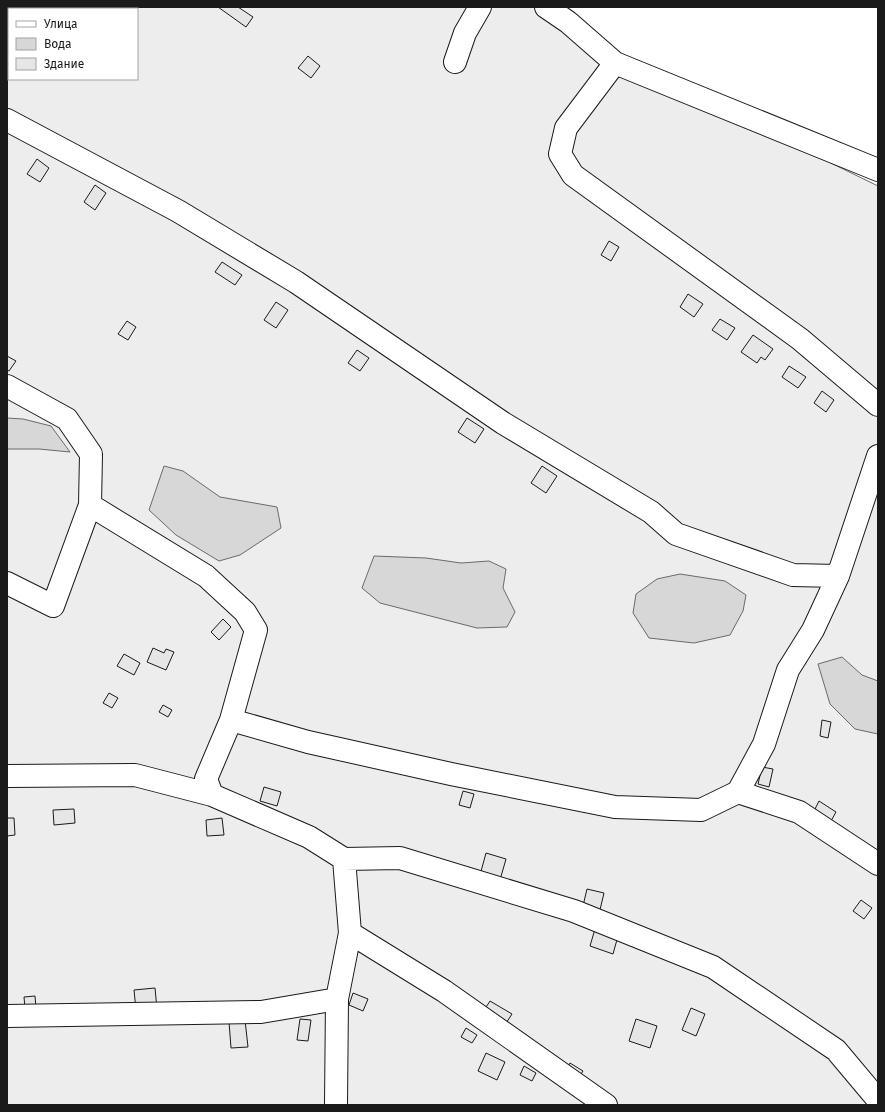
<svg xmlns="http://www.w3.org/2000/svg" width="885" height="1112" viewBox="0 0 885 1112" font-family="'Fira Sans',sans-serif">
<style>
.built{fill:#ededed;stroke:#6a6a6a;fill-rule:evenodd}
.water{fill:#d7d7d7;stroke:#6a6a6a}
.building{fill:#e6e6e6;stroke:#1a1a1a}
.lines{fill:none;stroke-linecap:round;stroke-linejoin:round}
.minor-casing{stroke:#1a1a1a;stroke-width:24}
.minor{stroke:#fff;stroke-width:22}
</style>
<rect width="100%" height="100%" fill="#fff"/>
<path class="built" d="M7 7H533L628 72 798 147 878 186V1105H7ZM9 9H137V79H9Z"/>
<path class="water" d="M7 418 23 419 51 426 70 452 39 449H7Z
M164 466 183 471 220 497 277 507 281 528 240 555 219 561 176 535 149 510Z
M374 556 426 558 461 563 489 561 506 569 503 588 515 612 507 627 477 628 380 603 362 588Z
M680 574 725 581 746 595 743 611 730 635 694 643 649 638 633 613 636 594 657 579Z
M842 657 862 675 878 681V734L855 729 830 704 818 664Z"/>
<path class="building" d="M218 7H238L253 17 246 27Z
M308 56 320 66 311 78 298 68Z
M37 159 49 168 40 182 27 174Z
M95 185 106 193 95 210 84 202Z
M609 241 619 247 611 261 601 255Z
M222 262 242 275 235 285 215 272Z
M688 294 703 304 694 317 680 307Z
M276 302 288 310 276 328 264 320Z
M720 319 735 328 727 340 712 330Z
M127 321 136 327 128 340 118 334Z
M753 335 773 349 765 360 761 357 757 363 741 352Z
M357 350 369 358 360 371 348 363Z
M7 356 16 361 9 371 7 370Z
M789 366 806 377 798 388 782 377Z
M822 391 834 400 826 412 814 403Z
M467 418 484 429 475 443 458 432Z
M542 466 557 476 546 493 531 483Z
M223 619 231 627 219 640 211 632Z
M153 648 164 653 166 649 174 652 166 670 147 662Z
M124 654 140 663 134 675 117 666Z
M109 693 118 698 112 708 103 703Z
M163 705 172 710 168 717 159 712Z
M822 720 831 722 828 738 820 736Z
M762 767 773 769 769 787 758 784Z
M264 787 281 792 277 806 260 801Z
M463 791 474 794 470 808 459 805Z
M819 801 836 812 831 821 814 811Z
M74 809 75 823 54 825 53 810Z
M7 818H14L15 835 7 836Z
M222 818 224 835 207 836 206 820Z
M486 853 506 859 500 880 480 875Z
M587 889 604 893 599 914 582 910Z
M861 900 872 908 864 919 853 911Z
M595 929 618 936 613 954 590 946Z
M155 988 157 1009 136 1010 134 990Z
M353 993 368 999 363 1011 349 1005Z
M35 996 36 1008H25L24 997Z
M490 1001 512 1014 503 1028 481 1015Z
M691 1008 705 1014 696 1036 682 1030Z
M300 1019 311 1020 308 1041 297 1040Z
M636 1019 657 1026 650 1048 629 1041Z
M245 1020 248 1047 231 1048 229 1022Z
M466 1028 477 1035 472 1043 461 1037Z
M486 1053 505 1062 497 1080 478 1071Z
M570 1063 583 1071 578 1079 565 1071Z
M524 1066 536 1073 532 1081 520 1075Z"/>
<g class="lines">
<g class="minor-casing">
<path id="minor" d="M546 7 568 22 615 63 878 170
M455 62 465 33 480 7
M615 63 566 128 560 154 573 175 800 339 878 405
M7 120 178 211 296 282 503 423 651 512 676 534 793 575 838 576
M7 386 67 419 91 454 90 505 206 576 245 612 256 630 231 720 206 779 212 795 309 837 344 859 350 933 337 999 336 1105
M7 583 53 606 90 505
M231 720 308 742 451 774 615 807 701 810 738 792 764 744 788 670 813 630 838 576 878 456
M7 776 135 775 212 795
M738 792 799 812 878 864
M344 859 400 858 574 911 713 967 836 1050 878 1100
M350 933 444 991 606 1105
M7 1016 261 1012 337 999"/>
</g>
<use href="#minor" class="minor"/>
</g>
<rect width="885" height="1112" fill="none" stroke="#1a1a1a" stroke-width="16"/>
<rect x="8" y="8" width="130" height="72" fill="#ffffff" stroke="#a3a3a3"/>
<rect x="16" y="21" width="20" height="6" fill="#ffffff" stroke="#a3a3a3"/>
<text x="44" y="28" font-size="12" fill="#1a1a1a">Улица</text>
<rect x="16" y="38" width="20" height="12" fill="#d7d7d7" stroke="#a3a3a3"/>
<text x="44" y="48" font-size="12" fill="#1a1a1a">Вода</text>
<rect x="16" y="58" width="20" height="12" fill="#e6e6e6" stroke="#a3a3a3"/>
<text x="44" y="68" font-size="12" fill="#1a1a1a">Здание</text>
</svg>
